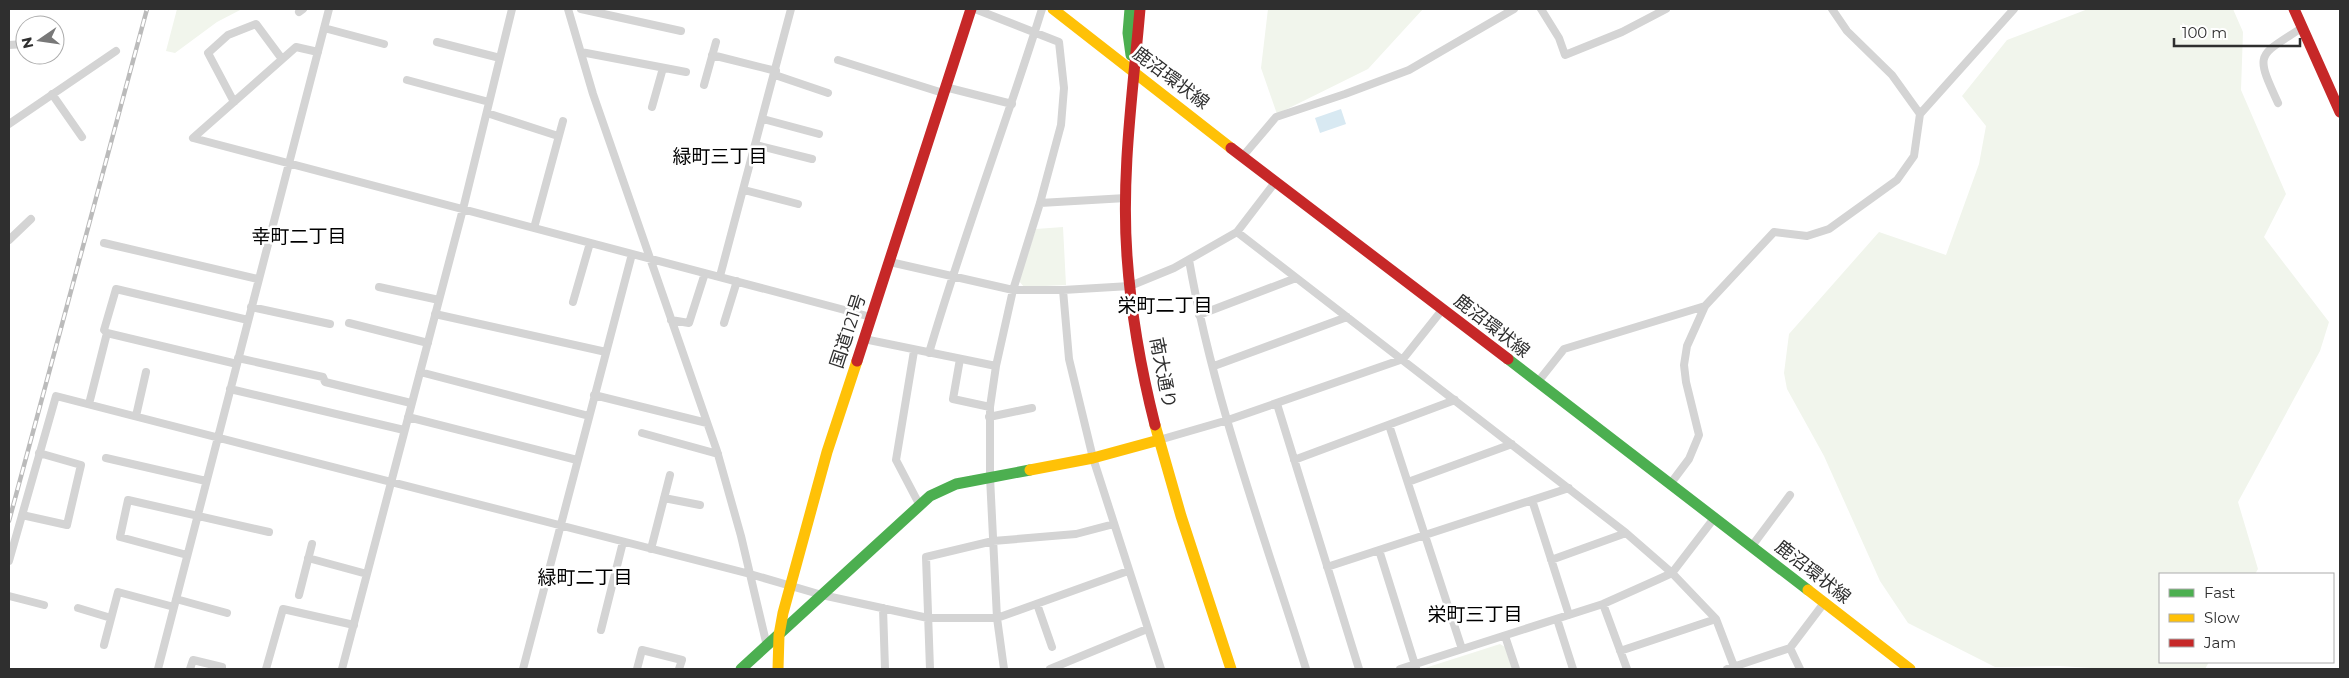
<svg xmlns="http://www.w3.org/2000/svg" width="2349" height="678" viewBox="0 0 2349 678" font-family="Montserrat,'Noto Sans JP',sans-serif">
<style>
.green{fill:#f1f5ec}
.water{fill:#d8e9f2}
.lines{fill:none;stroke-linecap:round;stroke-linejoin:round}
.street{stroke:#d4d4d4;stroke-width:8}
.fast{stroke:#4caf50;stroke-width:11}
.slow{stroke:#ffc107;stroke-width:11}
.jam{stroke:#c62828;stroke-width:11}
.rail-casing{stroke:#bbb;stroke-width:4.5}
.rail{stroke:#fff;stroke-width:2.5;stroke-dasharray:8;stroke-linecap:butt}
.labels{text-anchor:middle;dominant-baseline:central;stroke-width:5;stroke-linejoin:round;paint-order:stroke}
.street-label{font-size:18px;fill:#2f2f2f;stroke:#fff}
.neighbourhood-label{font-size:19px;fill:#000;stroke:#fff}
</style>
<rect width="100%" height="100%" fill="#fff"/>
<path class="green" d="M177 9H242L217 22 175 53 166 51Z
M1268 9H1423L1368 69 1277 114 1261 68Z
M2088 9H2233L2243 32 2241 90 2286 194 2264 237 2329 322 2320 351 2238 502 2258 569 2255 574H2160V662H2209L2205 669H2109L2059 666 1995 667 1908 623 1880 581 1824 456 1787 389 1784 373 1789 334 1879 232 1946 255 1979 164 1986 126 1962 96 2007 40Z
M1063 227 1066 285 1024 287 1019 281 1036 229Z
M1500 644 1505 647 1512 669H1422Z"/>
<path class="water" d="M1341 109 1346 124 1320 133 1315 118Z"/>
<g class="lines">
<path class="street" d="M568 9 593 94 717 451 741 536 767 646
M581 9 681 31
M975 9 1059 42 1064 88 1061 125 1040 203 1013 290 996 366 990 407V477L997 618 1004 669
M1541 9 1559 38 1565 55 1622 32 1666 9
M1832 9 1847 31 1892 75 1920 114
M299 12 303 9
M324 28 384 44
M437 42 500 58
M9 45 25 44
M318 52 296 47 193 138 871 317
M581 52 686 72
M712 55 776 71
M838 60 943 93
M775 75 828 93
M407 80 489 102
M704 85 716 42
M945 87 1012 104
M52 94 82 137
M234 102 208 53 228 35 256 24 282 59
M2278 103C2254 51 2258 57 2303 27
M652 107 663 68
M487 113 558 136
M763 119 819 134
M9 124 116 51
M756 145 812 159
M1243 156 1276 117 1345 94 1409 70 1514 9
M744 190 798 204
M1040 203 1126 198
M534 228 563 121
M1237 232 1626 533 1672 573 1716 619 1735 669
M9 240 31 219
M104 243 258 279
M1189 260C1213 398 1264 535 1306 669
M890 262 1013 290H1063L1130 286 1174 268 1237 232 1276 181
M720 276 791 9
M379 287 439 300
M1063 290 1069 359 1093 458 1161 669
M573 302 590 243
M251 307 330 324
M435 314 606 352
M1199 315 1296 278
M671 320 689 323 705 273
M349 323 428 343
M724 323 737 281
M107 333 104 330 116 289 248 320
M864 339 996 366
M914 351 896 460 918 502
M929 353C963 237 1006 124 1042 9
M238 358 323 377 325 382 411 403
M960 359 953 399 990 407
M1214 366 1347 317
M420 372 589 416
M1537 383 1564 349 1705 306
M230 389 404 430
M594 395 707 423
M89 404 107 333 237 364
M1277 404 1359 669
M136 416 146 372
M408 417 577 460
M989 417 1032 408
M1389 425 1462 649
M642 433 718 454
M1159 440 1228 420 1403 359 1442 310
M106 458 206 481
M1294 460 1455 400
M1408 482 1512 444
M1671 483 1689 459 1699 435 1686 382 1684 365 1687 346 1705 306 1774 232 1807 236 1829 229 1897 180 1914 156 1920 114 2014 9
M664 498 700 505
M1532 500 1569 615
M22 515 67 525 81 465 39 453
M1752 546 1790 495
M651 549 670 475
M1379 550 1416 668
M187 555 120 537 128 500 269 532
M308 558 367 574
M1551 560 1626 533
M9 561 56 396 750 574 822 595 928 618H997L1128 571
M1327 567 1569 488
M299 595 312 544
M9 596 44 605
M176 599 227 613
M1037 604 1052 647
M1603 604 1627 669
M78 608 111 618
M883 608 885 669
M1557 619 1573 669
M601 630 623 542
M1505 636 1516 669
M104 645 118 592 174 607
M1790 648 1800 669
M1620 651 1716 619
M158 669 329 9
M190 669 193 660 222 667
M266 669 283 609 354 625
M342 669 463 209 512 9
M523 669 632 254
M637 669 642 650 682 660 679 669
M930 669 926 557 993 541 1076 534 1114 524
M1050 669 1147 629
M1400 669 1603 604 1659 579 1672 573 1715 517
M1727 669 1790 648 1824 603"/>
<path class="fast" d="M1130 9 1128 33 1131 55
M1508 359 1808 590
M741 669 930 496 956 484 1030 470"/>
<path class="slow" d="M1053 9 1231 148
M1155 425 1181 516 1231 669
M1030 470 1093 458 1159 440
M1808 590 1910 669
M778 669 779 635 783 613 827 452 857 361"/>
<path class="jam" d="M1140 9C1133 91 1121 174 1127 256 1131 313 1141 370 1155 425
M2294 9 2340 112
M1231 148 1508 359
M857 361 971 9"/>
<g class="rail-casing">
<path id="rail" d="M9 521 147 9"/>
</g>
<use href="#rail" class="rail"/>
</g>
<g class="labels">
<g class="street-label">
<text transform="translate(1171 78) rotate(37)">鹿沼環状線</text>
<text transform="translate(1492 326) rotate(38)">鹿沼環状線</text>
<text transform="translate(848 331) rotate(-72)">国道121号</text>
<text transform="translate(1163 373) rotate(79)">南大通り</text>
<text transform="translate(1813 572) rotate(38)">鹿沼環状線</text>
</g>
<g class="neighbourhood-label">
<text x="720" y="156">緑町三丁目</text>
<text x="299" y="236">幸町二丁目</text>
<text x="1165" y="305">栄町二丁目</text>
<text x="585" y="577">緑町二丁目</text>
<text x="1475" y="614">栄町三丁目</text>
</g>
</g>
<rect width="2349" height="678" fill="none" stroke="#2f2f2f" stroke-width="20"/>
<rect x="2159" y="573" width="175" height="90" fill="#ffffff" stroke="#acacac"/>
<rect x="2169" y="589" width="25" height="8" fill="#4caf50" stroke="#acacac"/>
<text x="2204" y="598" font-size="15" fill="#2f2f2f">Fast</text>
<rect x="2169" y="614" width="25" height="8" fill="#ffc107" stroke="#acacac"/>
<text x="2204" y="623" font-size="15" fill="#2f2f2f">Slow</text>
<rect x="2169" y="639" width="25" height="8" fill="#c62828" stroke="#acacac"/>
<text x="2204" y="648" font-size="15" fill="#2f2f2f">Jam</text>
<g transform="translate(40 40) rotate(257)"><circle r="24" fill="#ffffff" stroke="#acacac"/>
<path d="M0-4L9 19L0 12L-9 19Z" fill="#787878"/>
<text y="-8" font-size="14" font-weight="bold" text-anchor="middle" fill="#2f2f2f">N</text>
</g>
<path d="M2174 38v8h126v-8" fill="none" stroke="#2f2f2f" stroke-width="2.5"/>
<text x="2182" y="38" font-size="15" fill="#2f2f2f" stroke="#ffffff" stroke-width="4" paint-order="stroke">100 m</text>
</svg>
